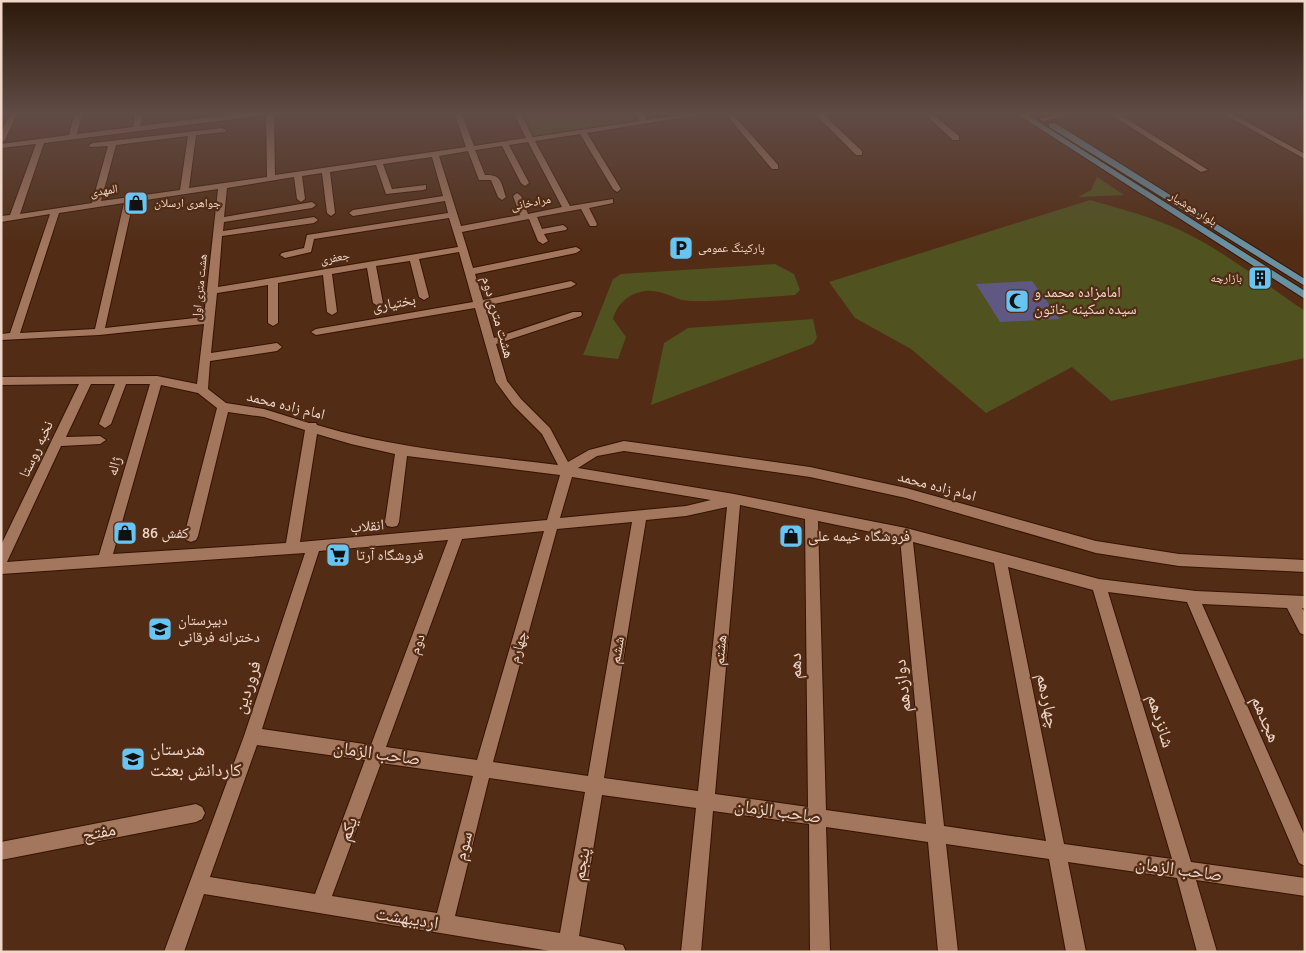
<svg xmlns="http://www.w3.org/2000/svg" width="1306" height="953" viewBox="0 0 1306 953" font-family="Signika,'Noto Naskh Arabic',sans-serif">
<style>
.green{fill:#50521f}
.building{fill:#5f5882}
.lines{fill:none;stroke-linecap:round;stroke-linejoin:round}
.minor-casing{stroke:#361300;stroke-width:2}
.major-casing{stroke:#361300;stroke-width:2}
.minor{fill:#a3775e;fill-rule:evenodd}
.major{fill:#6891a2;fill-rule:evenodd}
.labels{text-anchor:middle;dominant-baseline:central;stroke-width:4.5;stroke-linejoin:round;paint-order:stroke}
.far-street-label{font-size:12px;fill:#f0d7ca;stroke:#522c14}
.far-poi-label{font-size:12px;fill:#f0d7ca;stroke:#522c14;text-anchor:start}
.poi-label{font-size:15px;fill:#f0d7ca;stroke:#522c14;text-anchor:start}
.street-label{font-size:15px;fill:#f0d7ca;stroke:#522c14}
.near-street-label{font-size:18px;fill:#f0d7ca;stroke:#522c14}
.near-poi-label{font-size:18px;fill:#f0d7ca;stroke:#522c14;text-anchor:start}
</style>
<rect width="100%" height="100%" fill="#522c14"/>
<path class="green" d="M520 112H631L636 121 531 137Z
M1097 177 1124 195 1078 197 1091 190Z
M1090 200C1121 209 1154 217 1184 232 1227 253 1265 284 1305 311V358L1111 401 1072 367 986 413 911 349 855 318 829 282Z
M775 264 794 274 800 290 795 295C761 297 725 302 691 301 675 301 663 289 646 291 629 293 617 304 613 319L626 337 618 359 583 355 613 279 621 274Z
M813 319 817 338 813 344 651 405 664 343 688 328Z"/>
<path class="building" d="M1032 281 1060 319 1000 322 976 284Z"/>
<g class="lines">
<g class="minor-casing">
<path id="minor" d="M11 112H18L5 140 1 142V132Z
M75 112H83L77 134 133 127 136 112H144L140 126 248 112H274L275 175 466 147 454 112H461L474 146 526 138 513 112H520L533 137 640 121 635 112H642L647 120 696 112H717L587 133 621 189 617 192 613 189 580 134 535 141 570 206 613 199V203L589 208 597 224 596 226H590L581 209 537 217 542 229 563 225 567 228 566 230 544 234 548 241 543 244 538 241 529 219 462 232 473 268 576 247 581 250 576 253 475 274 483 300 571 281 576 284 571 287 485 306 494 338 573 312H581L582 314 581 316 496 344 507 381 521 399 550 428 568 462 589 450 624 441 810 467 906 488 1096 541 1179 554 1305 560V572L1179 566 1096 553 906 498 810 477 624 451 597 456 578 468 734 494 906 528 1099 579 1196 591 1305 596V608H1302L1305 613V635L1300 633 1287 608 1202 604 1305 836V866L1299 863 1187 602 1108 592 1191 862 1305 878V896L1196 880 1217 952H1197L1177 878 1068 862 1086 952H1066L1049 859 946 844 958 952H938L928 842 826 827 830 952H810L809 824 713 811 701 952H681L696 808 602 795 579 936 623 945 626 952H556L204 894 184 952H164L244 736 305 553 1 574V545L79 384 1 385V377L157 376 197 384 204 324 99 335 1 340V334L10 333 50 214 1 222V216L10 215 36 144 1 148V144L69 135ZM266 115 267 177 189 188 196 135 225 132 226 130 222 128 93 143 89 145 90 147 108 146 92 203 20 214 44 143ZM188 136 180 190 101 201 116 145ZM528 142 562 207 528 214 521 196 517 193 513 196 520 215 461 226 439 156 468 151 479 180H491L498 197 502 200 506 197C501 183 502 174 485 175L475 150 502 146 521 183 525 186 529 183 509 145ZM432 157 443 196 353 210 349 213 353 216 445 201 448 213 307 235 304 248 282 253 280 255 285 258 311 252 314 239 449 218 458 247 218 287 222 236 314 223 318 220 314 217 223 231 224 222 312 208 316 205 312 202 224 217 227 188 294 177 297 199 301 202 305 199 302 176 322 173 327 213 331 216 335 213 330 172 376 165 386 194 423 190 426 189V185L392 189 383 164ZM218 189 204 317 105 328 133 202ZM124 203 95 329 20 333 59 213ZM459 252 473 302 316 329 311 332 316 335 475 308 496 382 513 405 542 434 558 465C477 455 396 449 317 425L316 423H309L264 409 226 403 208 389 210 361 277 351 282 347 277 343 211 353 217 293 268 285V323L273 326 278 323V283L323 275 327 312 332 315 337 312 332 274 367 268 373 303 378 306 383 303 376 266 410 261 419 297 424 300 429 297 419 259ZM91 384H115L99 424 105 428 111 424 126 384H150L99 555 7 562 61 446 100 444 106 440 100 436 66 437ZM161 385 198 393 217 408 184 536 186 540 191 542 196 540 198 536 228 412 264 417 305 430 286 543 113 554ZM317 434 351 444 395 454 385 522 387 526 392 527 397 526 399 522 407 456 560 475 547 520 300 542ZM572 477 711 500 686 506 560 518ZM740 505 805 519 808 807 715 794ZM727 507 698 791 604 778 646 520 686 516ZM818 521 900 538 926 824 826 810ZM632 522 588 776 493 762 557 529ZM544 531 477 760 386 747 462 539ZM448 540 371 745 262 729 319 551ZM913 542 994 563 1046 841 944 826ZM1008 567 1093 590 1172 859 1064 844ZM257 745 365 760 315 894 210 877ZM381 763 473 776 437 913 332 896ZM489 778 585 792 560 933 455 916Z
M724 112H731L778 165V169H772Z
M813 112H821L862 151V155H856Z
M922 112H930L959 136V140H953Z
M1064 112H1080L1043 121 1039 119Z
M1107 112H1116L1208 170 1201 172Z
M1220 112H1229L1305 154V159Z
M196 804 202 807 205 813 202 819 196 822 1 860V842Z"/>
</g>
<g class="major-casing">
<path id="major" d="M1014 112H1023L1305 291V299Z
M1049 123H1055L1305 279V286L1049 127Z"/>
</g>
<use href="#minor" class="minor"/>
<use href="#major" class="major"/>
</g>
<linearGradient id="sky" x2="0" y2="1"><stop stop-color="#2d180b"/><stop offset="0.46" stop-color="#604b45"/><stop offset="1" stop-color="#604b45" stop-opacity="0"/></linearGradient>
<rect width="1306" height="246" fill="url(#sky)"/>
<defs>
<g id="shop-square" transform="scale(1.25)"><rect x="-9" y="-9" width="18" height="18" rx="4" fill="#68c4f0" stroke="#522c14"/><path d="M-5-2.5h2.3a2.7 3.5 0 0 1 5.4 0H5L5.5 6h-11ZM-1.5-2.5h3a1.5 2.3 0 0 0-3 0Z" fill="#111"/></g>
<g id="parking-square" transform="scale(1.25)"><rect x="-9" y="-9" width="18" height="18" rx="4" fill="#68c4f0" stroke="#522c14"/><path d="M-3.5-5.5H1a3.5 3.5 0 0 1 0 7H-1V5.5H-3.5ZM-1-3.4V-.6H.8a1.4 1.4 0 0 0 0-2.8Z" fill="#111"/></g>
<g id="building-square" transform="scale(1.25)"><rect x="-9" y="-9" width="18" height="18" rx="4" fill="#68c4f0" stroke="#522c14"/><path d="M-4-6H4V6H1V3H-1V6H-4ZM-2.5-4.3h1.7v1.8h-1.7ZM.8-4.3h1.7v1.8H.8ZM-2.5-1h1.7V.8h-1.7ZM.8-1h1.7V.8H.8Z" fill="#111"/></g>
<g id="mosque-square" transform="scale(1.25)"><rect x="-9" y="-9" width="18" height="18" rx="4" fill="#68c4f0" stroke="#522c14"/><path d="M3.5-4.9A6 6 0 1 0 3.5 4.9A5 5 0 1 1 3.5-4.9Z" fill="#111"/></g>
<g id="supermarket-square" transform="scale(1.25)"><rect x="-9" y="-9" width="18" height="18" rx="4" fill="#68c4f0" stroke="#522c14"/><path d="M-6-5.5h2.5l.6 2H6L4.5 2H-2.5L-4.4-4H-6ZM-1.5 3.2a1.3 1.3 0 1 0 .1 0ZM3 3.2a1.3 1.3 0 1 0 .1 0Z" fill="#111"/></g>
<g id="school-square" transform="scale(1.25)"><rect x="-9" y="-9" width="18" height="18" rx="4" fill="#68c4f0" stroke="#522c14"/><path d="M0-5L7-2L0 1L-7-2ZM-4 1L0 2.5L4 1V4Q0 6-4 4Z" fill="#111"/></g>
</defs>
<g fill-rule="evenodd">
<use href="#shop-square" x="136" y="203"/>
<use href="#parking-square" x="681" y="248"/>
<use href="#building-square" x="1260" y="278"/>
<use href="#mosque-square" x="1017" y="301"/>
<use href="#shop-square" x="125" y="533"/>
<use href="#shop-square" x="791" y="536"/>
<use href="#supermarket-square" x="338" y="555"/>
<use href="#school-square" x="160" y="629"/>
<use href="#school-square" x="133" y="759"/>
</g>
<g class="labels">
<g class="far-street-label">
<text transform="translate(104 191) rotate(-9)">المهدی</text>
<text transform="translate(531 203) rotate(-11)">مرادخانی</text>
<text transform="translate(1193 209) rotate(32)">بلوار هوشیار</text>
<text transform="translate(335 258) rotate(-10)">جعفری</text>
<text transform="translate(200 287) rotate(-84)">هشت متری اول</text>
</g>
<g class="far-poi-label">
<text x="154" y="203">جواهری ارسلان</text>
<text x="698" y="248">پارکینگ عمومی</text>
<text x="1242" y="278" text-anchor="end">بازارچه</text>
</g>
<g class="poi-label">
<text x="1034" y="292">امامزاده محمد و<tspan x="1034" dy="17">سیده سکینه خاتون</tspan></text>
<text x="142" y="533">کفش 86</text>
<text x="808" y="536">فروشگاه خیمه علی</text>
<text x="356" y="555">فروشگاه آرتا</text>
<text x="178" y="620">دبیرستان<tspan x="178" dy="17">دخترانه فرقانی</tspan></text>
</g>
<g class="street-label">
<text transform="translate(394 303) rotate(-10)">بختیاری</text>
<text transform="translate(498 317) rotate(74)">هشت متری دوم</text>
<text transform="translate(286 405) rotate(14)">امام زاده محمد</text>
<text transform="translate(36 449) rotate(-65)">نخبه روستا</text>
<text transform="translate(114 466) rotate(-74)">ژاله</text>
<text transform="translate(937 486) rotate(15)">امام زاده محمد</text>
<text transform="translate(367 526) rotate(-5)">انقلاب</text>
<text transform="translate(417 644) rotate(-70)">دوم</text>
<text transform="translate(518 647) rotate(-74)">چهارم</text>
<text transform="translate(617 650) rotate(-80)">ششم</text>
<text transform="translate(720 650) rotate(-85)">هشتم</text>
</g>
<g class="near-street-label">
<text transform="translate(795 666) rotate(-91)">دهم</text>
<text transform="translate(902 686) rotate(-96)">دوازدهم</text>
<text transform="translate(247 687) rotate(-72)">فروردین</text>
<text transform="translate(1048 701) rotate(79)">چهاردهم</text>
<text transform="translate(1266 719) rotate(67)">هجدهم</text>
<text transform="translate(1161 721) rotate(73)">شانزدهم</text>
<text transform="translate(377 753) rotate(8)">صاحب الزمان</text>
<text transform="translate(778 811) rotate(8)">صاحب الزمان</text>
<text transform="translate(348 829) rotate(-70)">یکم</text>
<text transform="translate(99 832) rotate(-11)">مفتح</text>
<text transform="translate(463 846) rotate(-76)">سوم</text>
<text transform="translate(581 864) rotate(-80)">پنجم</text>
<text transform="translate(1179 869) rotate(8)">صاحب الزمان</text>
<text transform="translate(407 918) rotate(9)">اردیبهشت</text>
</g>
<g class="near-poi-label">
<text x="150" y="749">هنرستان<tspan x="150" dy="21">کاردانش بعثت</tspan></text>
</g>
</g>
<rect width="1306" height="953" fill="none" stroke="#f0d7ca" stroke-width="5"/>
</svg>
